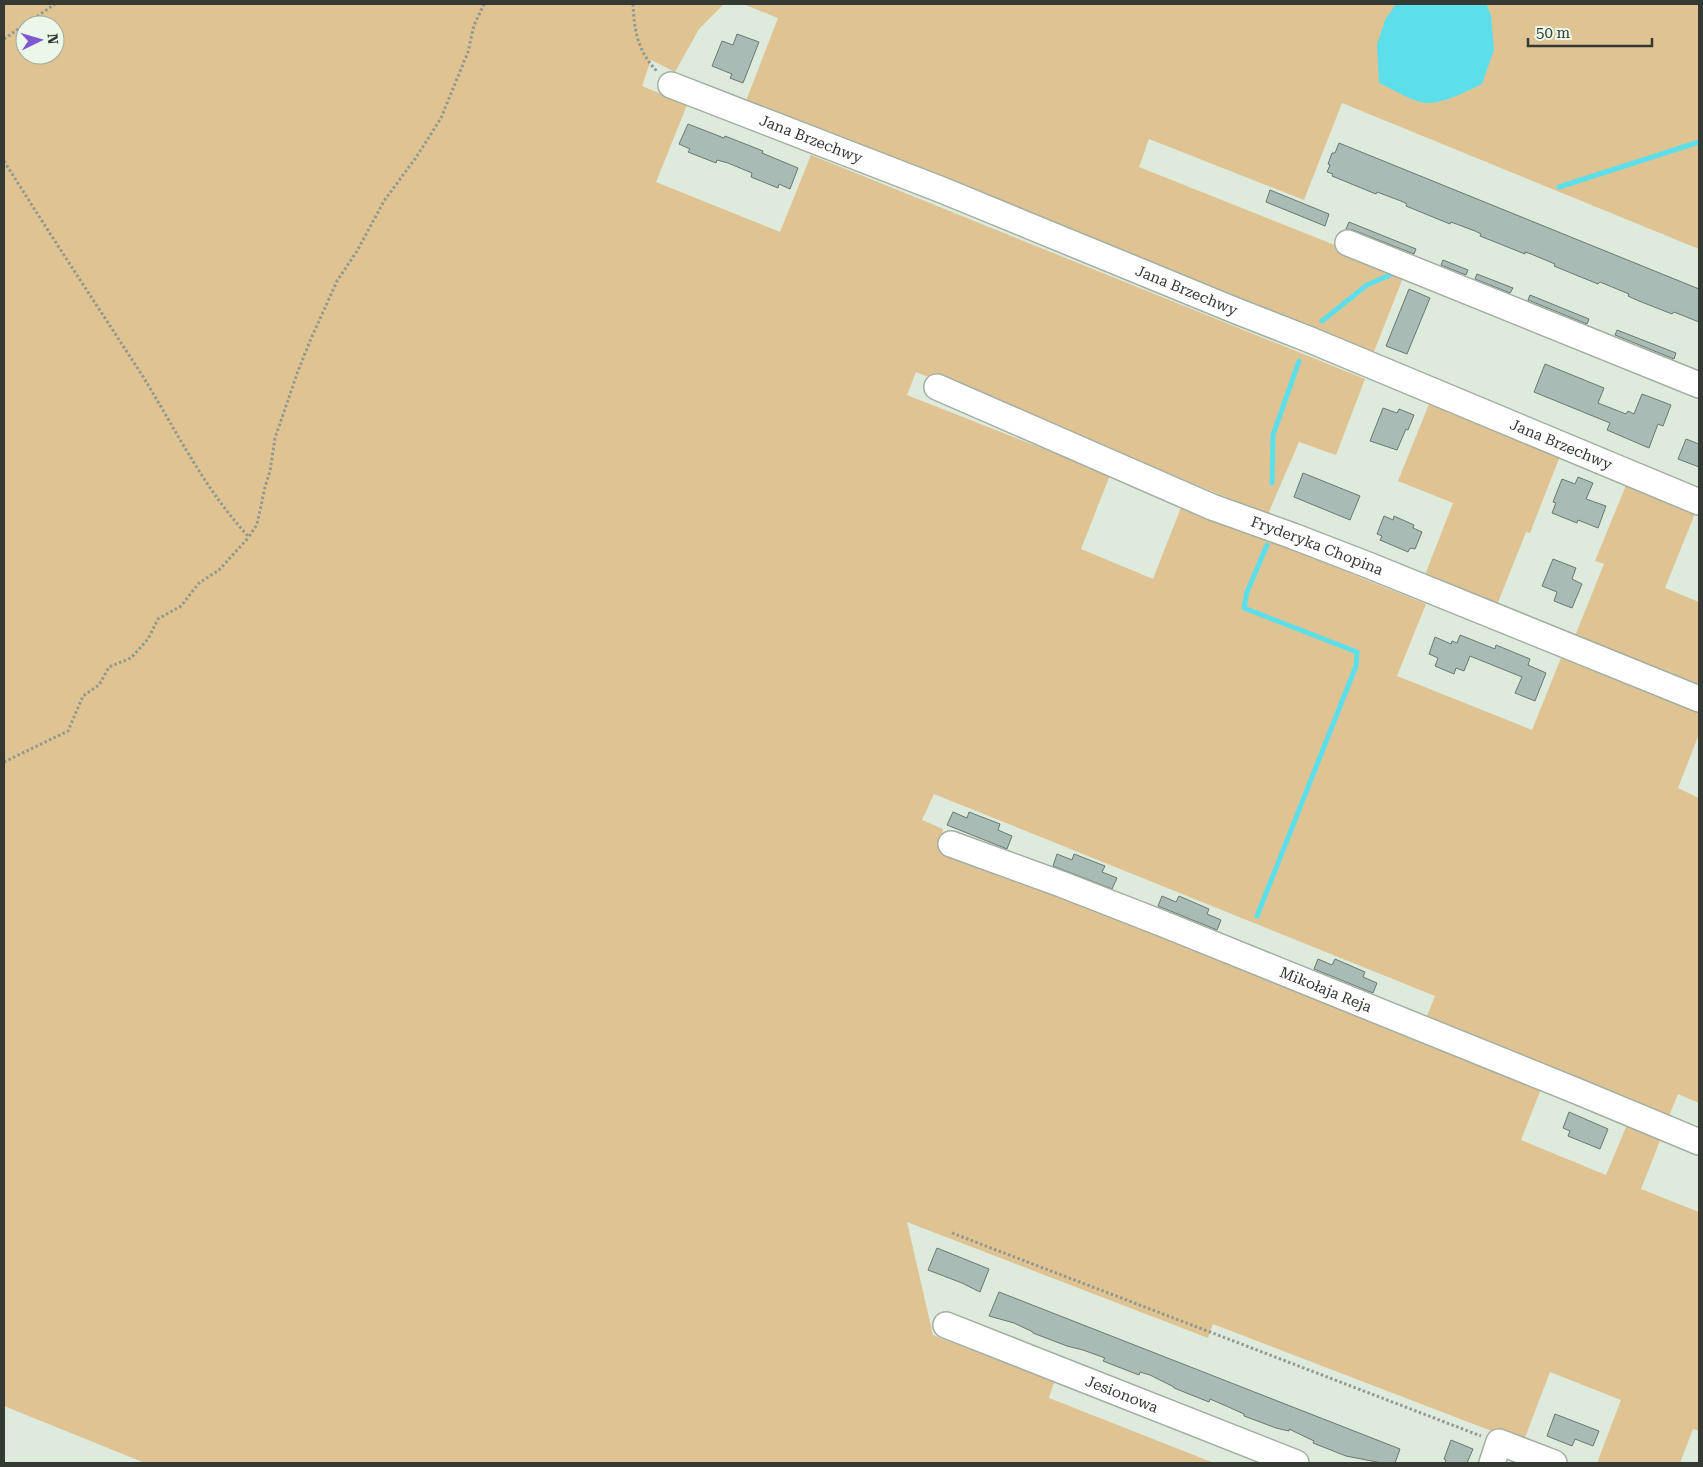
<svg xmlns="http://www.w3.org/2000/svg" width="1703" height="1467" viewBox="0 0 1703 1467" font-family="'Roboto Serif',serif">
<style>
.green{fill:#dfc392;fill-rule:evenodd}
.water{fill:#5cdfeb}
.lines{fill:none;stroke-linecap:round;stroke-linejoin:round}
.stream{stroke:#5cdfeb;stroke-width:5}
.building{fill:#a8bbb4;stroke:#677973}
.minor-casing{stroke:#a3afa2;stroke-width:28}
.path{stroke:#919a90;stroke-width:3;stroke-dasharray:2.5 2.5;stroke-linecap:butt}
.minor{stroke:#fff;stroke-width:25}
.labels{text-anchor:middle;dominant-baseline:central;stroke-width:4.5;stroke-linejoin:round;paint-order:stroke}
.street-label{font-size:15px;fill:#343933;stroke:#ebf8e9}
</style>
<rect width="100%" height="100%" fill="#deeadc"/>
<path class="green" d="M4 4H724L699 29 675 72 651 60 642 86 687 105 656 182 780 232 811 155 1365 379 1336 455 1299 442 1268 514 916 372 907 395 1110 475 1081 549 1153 579 1182 505 1426 604 1397 676 1532 730 1561 658 1699 713V734L1678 788 1699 798V1103L1678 1094 1667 1121 1425 1021 1435 996 934 794 922 820 943 829 942 839 968 861 1543 1084 1521 1140 1606 1175 1629 1120 1663 1133 1641 1189 1699 1212V1431L1693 1429 1680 1463H1597L1621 1400 1550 1372 1523 1443 1213 1324 1208 1338 907 1222 933 1335 1054 1382 1049 1398 1214 1463H145L4 1406ZM25 25H55V55H25Z
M743 4H1699V249L1342 103 1304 200 1149 139 1139 167 1405 273 1373 354 746 101 778 18Z
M1429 404 1560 456 1530 533 1526 532 1497 605 1425 575 1453 503 1398 481Z
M1627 483 1696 511 1665 588 1699 602V686L1575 636 1604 564 1595 561Z"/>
<path class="water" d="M1396 4H1486L1491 15 1494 50 1482 84C1468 91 1446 102 1430 103 1415 104 1393 89 1379 83L1377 45 1385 20Z"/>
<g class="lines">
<path class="stream" d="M1559 187 1699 142
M1322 321 1367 285 1392 274
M1272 483 1273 435 1299 361
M1257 916 1356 666 1357 652 1244 608 1247 592 1267 545"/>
</g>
<path class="building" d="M737 34 759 42 743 83 730 78 732 74 712 66 722 41 733 45Z
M688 124 724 138 725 136 763 151 762 153 798 168 790 189 779 184 778 188 751 177 752 173 728 163 717 160 716 163 688 152 690 149 679 144Z
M1339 143 1699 289V322L1674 312 1672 314 1639 301 1628 296 1629 294 1600 282 1598 284 1571 273 1554 266 1555 264 1531 254 1525 252V254L1480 236 1481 234 1475 231 1451 222 1450 224 1406 206 1407 204 1401 201 1377 192 1376 194 1332 176 1333 174 1327 172 1330 165 1328 164 1332 153H1335Z
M1270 190 1329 214 1325 226 1266 202Z
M1349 222 1416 249 1414 254 1353 230 1346 229Z
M1443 260 1468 270 1466 275 1441 265Z
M1477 274 1513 288 1510 293 1475 279Z
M1409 289 1430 298 1407 354 1386 346Z
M1530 295 1589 319 1587 324 1528 300Z
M1617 330 1676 353 1674 359 1615 335Z
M1545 364 1604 388 1598 403 1626 414 1628 411 1634 414 1642 394 1671 405 1663 426 1658 424 1649 448 1607 430 1610 423 1534 392Z
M1383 408 1397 413 1399 409 1414 415 1408 430 1406 429 1397 450 1370 441Z
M1686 439 1699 444V467L1678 459Z
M1303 473 1360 496 1350 520 1294 497Z
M1578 477 1593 483 1586 499 1606 506 1598 528 1578 520 1577 523 1552 513 1556 503 1553 502 1562 479 1575 484Z
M1384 516 1393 520 1394 516 1414 525 1413 528 1422 532 1415 549 1410 548 1408 552 1380 540 1382 536 1377 534Z
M1553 559 1576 568 1572 579 1582 584 1572 608 1554 601 1557 592 1542 586Z
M1460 635 1495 649 1496 645 1530 659 1528 665 1546 673 1535 701 1515 693 1522 677 1470 656 1464 671 1456 668 1454 674 1435 666 1438 658 1429 654 1435 637 1451 644 1452 641 1457 643Z
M953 812 967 818 969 812 1000 824 998 830 1012 836 1007 849 947 825Z
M1057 854 1072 860 1074 854 1105 866 1102 872 1117 878 1112 889 1053 866Z
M1162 896 1176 902 1179 896 1209 909 1207 914 1221 920 1217 930 1158 906Z
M1318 959 1332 965 1335 959 1365 972 1363 977 1377 983 1373 993 1314 969Z
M1569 1112 1608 1129 1600 1149 1568 1136 1570 1131 1563 1128Z
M937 1248 989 1269 980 1292 962 1283 928 1270Z
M999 1292 1400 1449 1395 1463H1382L1346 1456 1313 1443 1314 1441 1289 1429V1431L1276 1428 1244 1416V1414L1224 1405 1210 1399 1209 1402 1174 1388V1387L1150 1375 1140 1372 1139 1375 1103 1361 1105 1358 1083 1350 1067 1346 1033 1333V1332L1014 1323 989 1316Z
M1555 1414 1599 1431 1593 1446 1575 1439 1572 1446 1547 1436Z
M1451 1440 1473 1449 1467 1463H1445L1446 1460 1444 1459Z"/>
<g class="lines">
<g class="minor-casing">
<g id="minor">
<path id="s1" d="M671 85 942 190 1234 310 1308 339 1699 502"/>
<path d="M1348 243 1699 385"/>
<path id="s2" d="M937 387 1212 507 1293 536 1368 565 1699 699"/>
<path id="s3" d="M951 844 1061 884 1161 923 1579 1092 1699 1142"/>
<path id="s4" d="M946 1325 1296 1463"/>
<path d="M1492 1463 1499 1442 1554 1463"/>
</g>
</g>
<path class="path" d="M633 4C634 30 638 53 658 72
M4 39 55 4
M4 161C49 233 96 304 142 375 176 430 204 489 249 537L257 524 265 487 270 471 275 438 298 371 310 341 337 281 357 251 384 201 417 156 441 118 468 52 474 25 484 4
M4 762 68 731 83 696 99 685 109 667 131 658 148 639 158 619 181 606 199 583 219 570 249 537
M952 1233 1481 1436"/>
<use href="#minor" class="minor"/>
</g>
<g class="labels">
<g class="street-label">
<text stroke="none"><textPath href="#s1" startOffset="150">Jana Brzechwy</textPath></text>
<text stroke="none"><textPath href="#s1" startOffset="555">Jana Brzechwy</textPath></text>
<text stroke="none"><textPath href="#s1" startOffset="960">Jana Brzechwy</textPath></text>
<text stroke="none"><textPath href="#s2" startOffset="412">Fryderyka Chopina</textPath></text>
<text stroke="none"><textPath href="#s3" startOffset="402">Mikołaja Reja</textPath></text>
<text stroke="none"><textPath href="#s4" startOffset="189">Jesionowa</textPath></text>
</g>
</g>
<rect width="1703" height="1467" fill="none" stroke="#343933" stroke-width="10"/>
<g transform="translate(40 40) rotate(85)"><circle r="24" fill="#ebf8e9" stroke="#a2aca0"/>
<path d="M0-4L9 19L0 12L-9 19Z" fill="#7f57d1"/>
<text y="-8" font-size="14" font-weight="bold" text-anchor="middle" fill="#343933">N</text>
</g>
<path d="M1528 38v8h124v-8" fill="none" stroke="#343933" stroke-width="2.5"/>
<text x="1536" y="38" font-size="15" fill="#343933" stroke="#ebf8e9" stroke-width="4" paint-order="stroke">50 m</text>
</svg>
